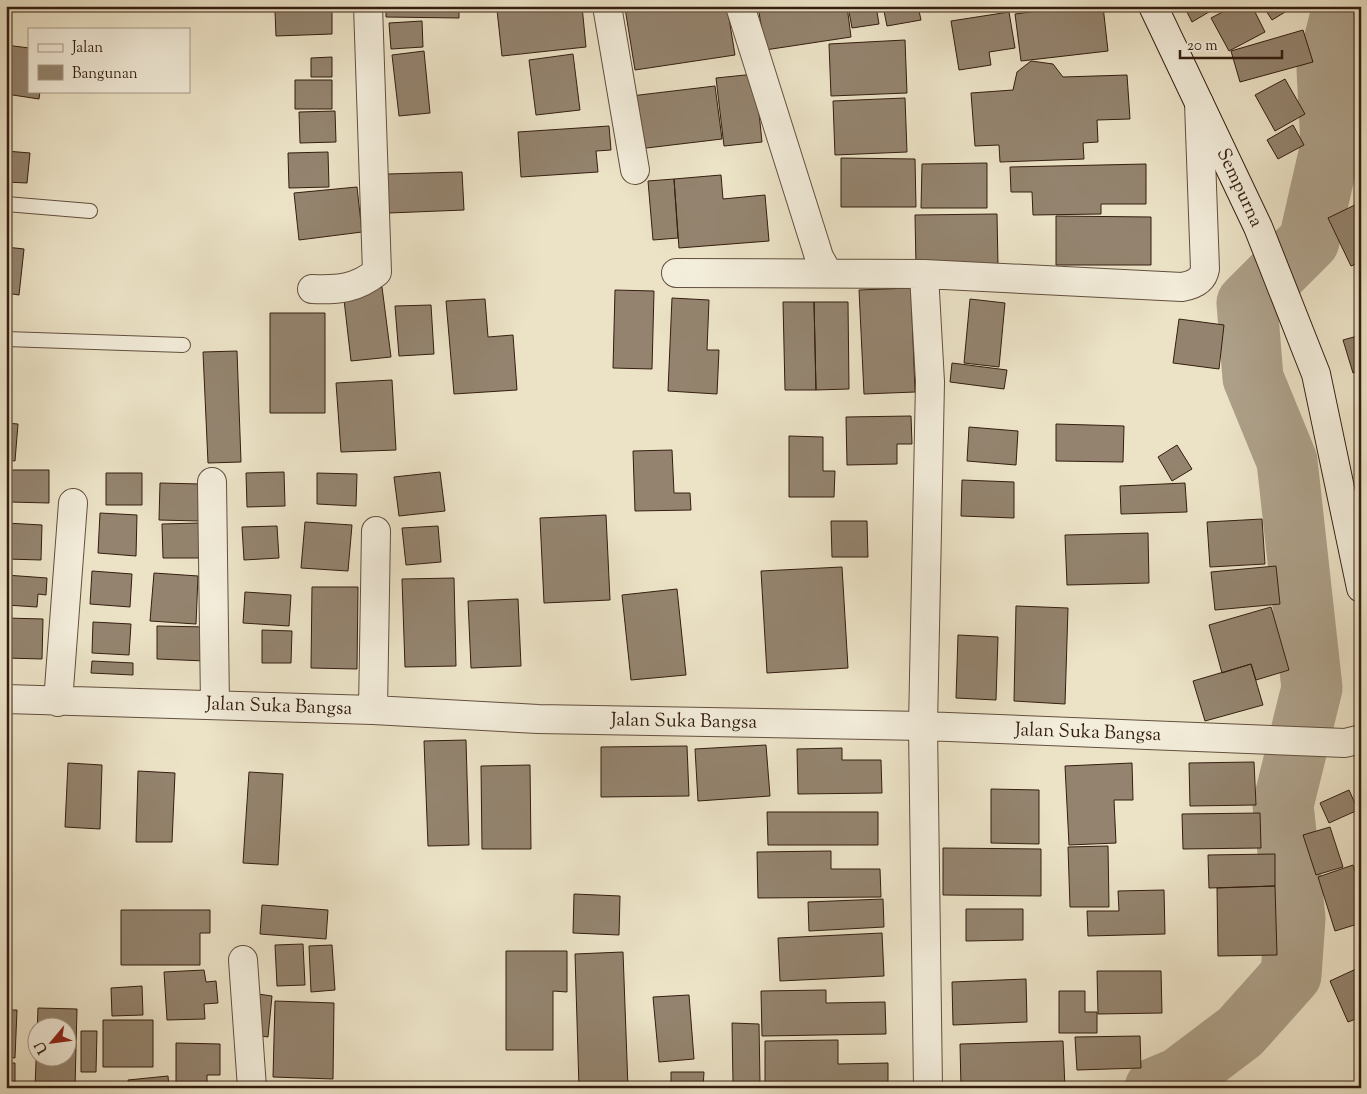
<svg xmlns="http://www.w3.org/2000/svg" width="1367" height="1094" viewBox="0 0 1367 1094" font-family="'Sorts Mill Goudy',serif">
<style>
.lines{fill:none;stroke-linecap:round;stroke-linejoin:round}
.river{stroke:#ada089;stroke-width:61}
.building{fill:#94846f;stroke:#341e10;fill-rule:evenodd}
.lane-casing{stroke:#624f3e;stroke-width:16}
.street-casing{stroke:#624f3e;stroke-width:30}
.secondary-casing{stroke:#341e10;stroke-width:30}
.lane{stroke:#f3eddb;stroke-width:14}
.street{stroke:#f3eddb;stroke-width:28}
.secondary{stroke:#f3eddb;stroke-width:28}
.labels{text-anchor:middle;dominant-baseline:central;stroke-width:5;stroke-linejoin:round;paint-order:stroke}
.street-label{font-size:19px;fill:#341e10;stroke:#f3eddb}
</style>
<rect width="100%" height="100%" fill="#ece3c7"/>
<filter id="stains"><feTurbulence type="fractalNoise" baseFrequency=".004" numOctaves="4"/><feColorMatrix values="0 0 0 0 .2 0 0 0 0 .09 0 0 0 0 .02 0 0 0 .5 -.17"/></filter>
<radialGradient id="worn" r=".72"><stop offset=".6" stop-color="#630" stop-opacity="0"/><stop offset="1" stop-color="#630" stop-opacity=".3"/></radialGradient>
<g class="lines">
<path class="river" d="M1155 1088 1179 1078 1240 1032 1291 975 1295 918 1283 805 1312 688 1287 461 1253 378 1247 303 1309 241 1331 145 1327 70 1343 6"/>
</g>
<path class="building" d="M272 6H352L272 10Z
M386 6H459V18L386 17Z
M536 6H582L586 47 502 56 497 10Z
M635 6H727L735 55 635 70 625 8Z
M758 6H847L851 37 765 50Z
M848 6H876L879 24 852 28Z
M883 6H918L921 20 887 26Z
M988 6H1004L988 10Z
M1076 6H1103L1108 51 1021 61 1015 14Z
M1184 6H1219L1192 22Z
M1234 6H1252L1265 32 1229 51 1211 18Z
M1263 6H1295L1272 20Z
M332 10V34L276 36 275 11Z
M1009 12 1015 48 989 52 991 65 959 70 951 21Z
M422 21 423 47 391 49 389 23Z
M1303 30 1313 62 1240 82 1231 51Z
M905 40 907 93 831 96 829 44Z
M6 45 29 48V91H40L39 99 6 94Z
M424 51 430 113 399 116 392 55Z
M573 54 580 110 536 115 529 60Z
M332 57V77H311V58Z
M1031 61 1053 64 1063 77 1127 75 1130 119 1097 120 1098 142 1083 143 1084 159 1000 162 999 145 975 146 971 93 1013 90 1017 72Z
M755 74 762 142 724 146 716 78Z
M1285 79 1305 114 1275 131 1255 95Z
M295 80H332V109H295Z
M715 86 722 139 638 149 631 96Z
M905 98 907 152 835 155 833 101Z
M335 111 336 142 300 143 299 112Z
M1293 125 1304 145 1278 159 1267 140Z
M609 126 611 150 596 151 598 172 521 177 518 132Z
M6 151 30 153 27 183 6 182Z
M328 152 329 187 289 188 288 153Z
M841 158 915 159 916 207H841Z
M987 163V208H921L922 164Z
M1146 164V204H1101V214L1033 215 1032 192H1011L1010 167Z
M462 172 464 210 389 213 387 174Z
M721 175 723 199 765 195 769 241 679 248 674 179Z
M674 179 678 238 653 240 648 181Z
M357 187 362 232 299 240 294 193Z
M1361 202V262L1351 266 1328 218Z
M997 214 998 265H916L915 215Z
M1056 216 1151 217V265H1056Z
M6 247 24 249 19 295 6 293Z
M382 287 391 357 351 361 343 291Z
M911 288 915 392 864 394 859 290Z
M615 290 654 291 652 369 613 368Z
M672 298 709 300 707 350H719L717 394 668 391Z
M485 299 488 337 513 335 517 390 454 394 446 301Z
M970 299 1005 303 999 367 964 363Z
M783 302H814L816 390H785Z
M814 302H848L849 389 816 390Z
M431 305 434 354 399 356 395 306Z
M270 313H325V413H270Z
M1179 319 1224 325 1219 369 1173 363Z
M1361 335V371L1353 373 1343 340Z
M237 351 241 462 208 463 203 352Z
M952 363 1007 370 1004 389 950 382Z
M392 380 396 450 341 452 336 383Z
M911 416 912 444H897V464L847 465 846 417Z
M6 423 18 424 15 461 6 460Z
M1056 424 1124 426 1123 462 1056 461Z
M969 427 1018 431 1016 465 967 461Z
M789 436 823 437V471H835L834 497H789Z
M1177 445 1192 469 1172 481 1158 457Z
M672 450 674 493H690L691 510 635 511 633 451Z
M10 470H49V503L10 502Z
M284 472 285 506 247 507 246 473Z
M440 472 445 511 399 516 394 477Z
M106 473H142V505H106Z
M317 473 357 474 356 506 317 504Z
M962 480 1014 482V518L961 516Z
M160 483 200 484 199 521 159 520Z
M1185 483 1187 512 1121 514 1120 486Z
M100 513 137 515 136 556 98 553Z
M606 515 610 600 544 603 540 518Z
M1262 519 1265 564 1210 567 1207 522Z
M831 521H867L868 557H832Z
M305 522 352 525 348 571 301 568Z
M6 523 42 525 41 560 6 559Z
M200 523 201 558H163L162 524Z
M277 526 279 558 244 560 242 527Z
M438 526 441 562 406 565 402 528Z
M1148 533 1149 583 1067 585 1065 535Z
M1276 566 1280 604 1215 610 1211 572Z
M842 567 848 668 767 673 761 571Z
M92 571 132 574 130 607 90 604Z
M154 573 198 576 196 624 150 621Z
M6 575 47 578 46 595 38 594 37 607 6 605Z
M454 578 456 666 405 667 402 579Z
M312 587H358L357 669 311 668Z
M677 589 686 675 631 680 622 595Z
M245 592 291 595 289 626 243 623Z
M518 599 521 666 471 668 468 601Z
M1016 606 1068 608 1065 704 1014 701Z
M1271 607 1289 670 1256 680 1251 664 1222 673 1209 625Z
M6 618 43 619 42 659 6 658Z
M93 622 131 624 129 655 92 653Z
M157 626 207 627 206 661 157 659Z
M262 630 292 631 291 663H262Z
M958 635 998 637 996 700 956 698Z
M92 661 133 663V675L91 673Z
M1251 664 1263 705 1205 721 1193 681Z
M466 740 469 845 428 846 424 741Z
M766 745 770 796 698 801 695 749Z
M687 746 689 796 601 797V747Z
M842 748V760H881L882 793 798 794 797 749Z
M1254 762 1256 805 1190 806 1189 763Z
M68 763 102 765 100 829 65 827Z
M1132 763 1133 800H1114L1116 843 1069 845 1065 766Z
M530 765 531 849H482L481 766Z
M138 771 175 773 172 842H136Z
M249 772 283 774 278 865 243 863Z
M991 789 1039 790V844L991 843Z
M1349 790 1358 810 1329 823 1320 803Z
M767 812H878V845H768Z
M1260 813 1261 848 1183 849 1182 814Z
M1330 827 1343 867 1316 875 1303 835Z
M1108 846 1109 907H1070L1068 847Z
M943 848 1041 849V896L943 895Z
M831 851V869H880L881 897 758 898 757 852Z
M1275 854V886L1209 888 1208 855Z
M1353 865 1361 890V923L1335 931 1318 877Z
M1275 886 1277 955 1218 956 1217 888Z
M1164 890 1165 934 1088 936 1087 911H1119L1118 891Z
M574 894 620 896 619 935 573 933Z
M883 899 884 927 809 931 808 902Z
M262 905 328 910 326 939 260 934Z
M966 909H1023V940L966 941Z
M121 910H210V933H200V965H121Z
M882 933 884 976 780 981 778 938Z
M303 944 305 985 277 986 275 945Z
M332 945 335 990 311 992 309 946Z
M506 951H567V992L553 991V1050H506Z
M623 952 628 1088H579L575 954Z
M1356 969 1361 980V1017L1348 1022 1330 981Z
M204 970 206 982 216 981 218 1003 204 1004 205 1019 167 1020 164 972Z
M1097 971H1161L1162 1013 1098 1014Z
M1026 979 1027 1022 953 1025 952 982Z
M142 986 143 1015 112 1016 111 988Z
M826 990V1003L885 1002 886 1034 762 1036 761 991Z
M1059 991H1085V1012H1097V1033H1059Z
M258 994 272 996 268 1037 254 1035Z
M689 995 694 1059 659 1062 653 997Z
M275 1001 334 1003 333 1079 273 1077Z
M38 1008 77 1009 75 1088H35ZM38 1026H68V1056H38Z
M6 1010H17L15 1058 6 1057Z
M103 1020H153V1067H103Z
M732 1023 759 1024 760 1083H733Z
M81 1031H97L96 1072H81Z
M1140 1036 1141 1068 1077 1070 1075 1037Z
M838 1040V1064L888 1063V1088H765V1041Z
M1063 1041 1065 1088H961L960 1044Z
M176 1043 220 1044V1075H207V1088H176Z
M6 1063H15V1088H6Z
M671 1072H704L703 1088H671Z
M168 1076 169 1088H129L128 1080Z"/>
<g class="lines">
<g class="lane-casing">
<path id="lane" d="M6 204 90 211
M6 339 183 345"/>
</g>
<g class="street-casing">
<path id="street" d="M607 6 635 170
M740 6 815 244 819 257 828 273
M676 273 924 274 1182 287C1193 285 1203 281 1205 269L1199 103
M924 274 930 382 923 726 928 1088
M312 289C338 290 356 289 377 272L368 6
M212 482 215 705
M6 699 373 710 538 719 923 726 1345 743 1361 739
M58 702 73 503
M373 710 376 531
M243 960 252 1088"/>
</g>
<g class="secondary-casing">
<path id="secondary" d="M1153 6 1258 227 1316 374 1361 588"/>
</g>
<use href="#lane" class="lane"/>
<use href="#street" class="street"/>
<use href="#secondary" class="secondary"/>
</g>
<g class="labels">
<g class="street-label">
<text transform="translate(1239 188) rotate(65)">Sempurna</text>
<text transform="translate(279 707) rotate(2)">Jalan Suka Bangsa</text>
<text transform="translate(684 722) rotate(1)">Jalan Suka Bangsa</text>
<text transform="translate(1088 733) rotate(2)">Jalan Suka Bangsa</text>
</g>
</g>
<rect width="1367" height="1094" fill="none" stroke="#ece3c7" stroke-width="25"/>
<rect x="8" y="8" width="1352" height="1079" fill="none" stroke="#341e10" stroke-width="2.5"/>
<rect x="12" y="12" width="1342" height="1069" fill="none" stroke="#341e10"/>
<rect x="28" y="28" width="162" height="65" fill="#f3eddb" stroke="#a79a8a"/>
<rect x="38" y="44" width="25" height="8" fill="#f3eddb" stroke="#a79a8a"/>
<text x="72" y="52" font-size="15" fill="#341e10">Jalan</text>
<rect x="38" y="65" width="25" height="15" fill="#94846f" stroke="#a79a8a"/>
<text x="72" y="78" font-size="15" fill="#341e10">Bangunan</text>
<g transform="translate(52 1042) rotate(241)"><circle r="24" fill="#f3eddb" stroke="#a79a8a"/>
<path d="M0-4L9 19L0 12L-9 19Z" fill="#8f2418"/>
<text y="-8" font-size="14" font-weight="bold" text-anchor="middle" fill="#341e10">U</text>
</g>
<path d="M1180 50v8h102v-8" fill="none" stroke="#341e10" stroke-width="2.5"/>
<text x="1187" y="50" font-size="15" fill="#341e10" stroke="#f3eddb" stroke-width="4" paint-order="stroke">20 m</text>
<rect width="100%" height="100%" filter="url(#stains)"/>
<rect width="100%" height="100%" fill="url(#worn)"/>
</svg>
